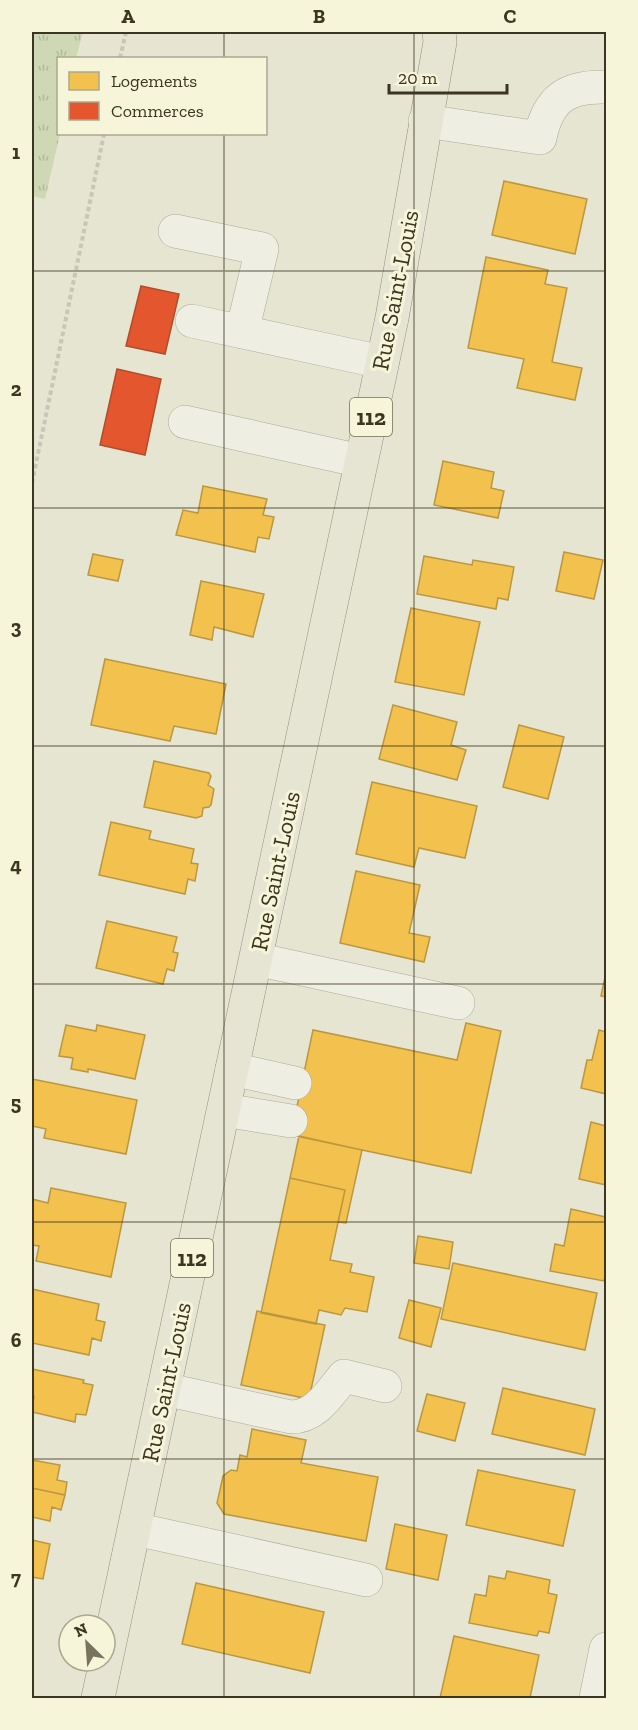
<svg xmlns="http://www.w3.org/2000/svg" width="638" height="1730" viewBox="0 0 638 1730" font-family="'Zilla Slab',serif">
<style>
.grass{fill:url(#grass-tufts)}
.homes{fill:#f2c14e;stroke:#bb9740;stroke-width:1.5}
.shops{fill:#e4572e;stroke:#b14d2a;stroke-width:1.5}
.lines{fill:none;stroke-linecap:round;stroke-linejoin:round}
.minor-casing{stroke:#acaa9a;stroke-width:34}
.major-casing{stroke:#918f81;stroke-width:34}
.path{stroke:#c7c6b9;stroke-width:4;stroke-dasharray:4.5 3;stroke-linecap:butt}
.minor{stroke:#eeeee3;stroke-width:33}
.major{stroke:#e6e5d4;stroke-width:33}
.grid{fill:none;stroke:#3b3521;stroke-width:1.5;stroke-opacity:0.55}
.labels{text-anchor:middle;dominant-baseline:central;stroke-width:6;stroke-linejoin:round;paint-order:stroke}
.shield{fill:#f6f5d9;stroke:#736f58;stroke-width:1.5}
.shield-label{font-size:22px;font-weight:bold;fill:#3b3521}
.street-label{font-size:24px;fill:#3b3521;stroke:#f6f5d9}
.neatline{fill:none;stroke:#3b3521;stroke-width:2}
.grid-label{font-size:20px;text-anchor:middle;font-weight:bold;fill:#3b3521}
</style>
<defs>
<pattern id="grass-tufts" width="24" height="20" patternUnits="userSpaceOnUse" patternTransform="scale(1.5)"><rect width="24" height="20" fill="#ced8b4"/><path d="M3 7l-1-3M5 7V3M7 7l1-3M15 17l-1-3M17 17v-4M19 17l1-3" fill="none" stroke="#b2ba9a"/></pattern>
</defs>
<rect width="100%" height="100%" fill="#e6e5d1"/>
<path class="grass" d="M32 32H83L76 58H58L60 134 45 199 32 196Z"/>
<path class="homes" d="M504 181 587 199 575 254 492 235Z
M486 257 548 270 545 284 567 288 552 362 582 368 575 400 517 388 524 359 468 348Z
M443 461 494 472 491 488 504 491 498 518 434 505Z
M203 486 267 499 263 515 274 517 269 539 258 537 255 552 176 535 183 510 198 513Z
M564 552 603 560 594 599 556 591Z
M93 554 123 560 118 581 88 575Z
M424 556 472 565 473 560 514 567 508 600 498 598 496 609 417 594Z
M201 581 264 594 253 637 214 627 212 640 190 635Z
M411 608 480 622 464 695 395 682Z
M105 659 226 684 216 734 174 726 170 741 91 725Z
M393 705 457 722 451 745 466 750 457 780 379 759Z
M519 725 564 737 548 799 503 787Z
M154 761 209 773 211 776 208 785 214 789 211 805 209 807 203 808 202 816 196 818 144 807Z
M372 782 477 806 465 858 419 848 414 867 356 854Z
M111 822 151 831 149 839 194 849 191 863 198 864 195 881 188 879 185 894 99 875Z
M356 871 420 885 409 933 430 937 424 962 340 943Z
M107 921 177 937 173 952 178 953 174 971 167 969 163 984 96 968Z
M606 972V997L601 996Z
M466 1023 501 1031 471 1173 291 1135 313 1030 457 1060Z
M66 1025 96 1031 97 1025 145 1035 135 1079 88 1069V1072L71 1069 73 1058 59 1056Z
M599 1030 606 1032V1094L581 1088 587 1060H592Z
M32 1079 137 1100 126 1154 44 1138 46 1129 32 1126Z
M591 1122 606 1126V1185L579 1179Z
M299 1136 362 1150 346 1223 338 1222 345 1190 290 1178Z
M290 1178 345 1190 330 1260 352 1264 350 1272 374 1277 367 1312 345 1308 341 1315 319 1310 316 1324 261 1313Z
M51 1188 126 1203 111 1277 36 1261 39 1246 32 1245V1199L48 1203Z
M571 1209 606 1217V1271L604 1281 550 1271 555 1244 564 1246Z
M418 1236 453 1242 449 1269 414 1263Z
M453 1263 597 1293 585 1350 441 1319Z
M32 1289 99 1304 96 1320 105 1322 101 1341 92 1338 89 1355 32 1343Z
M409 1300 441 1308 431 1347 399 1338Z
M257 1311 325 1325 309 1399 241 1385Z
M32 1369 84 1380 83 1383 93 1385 86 1415 76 1414 75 1422 32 1412 34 1396H32Z
M503 1388 595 1409 585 1455 492 1434Z
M427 1394 465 1403 455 1441 417 1431Z
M252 1429 306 1440 301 1463 378 1477 366 1541 224 1514 217 1503 223 1476 231 1470 237 1471 240 1455 247 1457Z
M32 1460 60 1465 57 1480 67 1482 65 1495 32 1488Z
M478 1470 575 1490 563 1546 466 1525Z
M32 1488 65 1495 61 1510 52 1507 50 1521 32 1517Z
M395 1524 447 1535 438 1580 386 1569Z
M32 1540 50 1544 43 1579 32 1577Z
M507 1571 550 1580 548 1593 557 1595 549 1633 539 1631 537 1636 469 1623 475 1594 486 1596 489 1576 505 1579Z
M196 1583 324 1612 310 1673 182 1644Z
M454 1636 539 1655 530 1698H440Z"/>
<path class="shops" d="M141 286 179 294 165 354 126 346Z
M117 369 161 379 145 455 100 445Z"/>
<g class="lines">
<g class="minor-casing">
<path id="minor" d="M425 121 540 138C548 99 566 86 606 87
M175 231 262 249 242 332
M192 321 382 362
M185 422 361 461
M256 959 458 1003
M232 1069 295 1083
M224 1110 291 1121
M164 1389 291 1417C316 1417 329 1394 344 1376L385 1386
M135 1529 366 1580
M596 1698 606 1649"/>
</g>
<g class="major-casing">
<path id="major" d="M98 1698 392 318 440 42 439 32"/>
</g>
<path class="path" d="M120 58 126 32
M32 483 104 134"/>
<use href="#minor" class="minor"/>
<use href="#major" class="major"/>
</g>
<path class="grid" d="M224 32V58M414 32V1698M224 134V1698M32 271H606M32 508H606M32 746H606M32 984H606M32 1222H606M32 1459H606"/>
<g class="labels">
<g class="shield">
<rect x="350" y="398" width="42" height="38" rx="4.5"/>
<rect x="171" y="1239" width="42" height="38" rx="4.5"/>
</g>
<g class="shield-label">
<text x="371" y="417">112</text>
<text x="192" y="1258">112</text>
</g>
<g class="street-label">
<text transform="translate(395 290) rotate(-79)">Rue Saint-Louis</text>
<text transform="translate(275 871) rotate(-78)">Rue Saint-Louis</text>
<text transform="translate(166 1382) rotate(-78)">Rue Saint-Louis</text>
</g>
</g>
<rect width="638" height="1730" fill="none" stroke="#f6f5d9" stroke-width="66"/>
<rect x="57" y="57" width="210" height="78" fill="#f6f5d9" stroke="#aba88f" stroke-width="1.5"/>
<rect x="69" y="72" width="30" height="18" fill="#f2c14e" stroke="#aba88f" stroke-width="1.5"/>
<text x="111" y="87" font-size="18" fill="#3b3521">Logements</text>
<rect x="69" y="102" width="30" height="18" fill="#e4572e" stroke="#aba88f" stroke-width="1.5"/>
<text x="111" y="117" font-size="18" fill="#3b3521">Commerces</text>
<g transform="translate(87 1643) rotate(335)"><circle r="28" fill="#f6f5d9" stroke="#aba88f" stroke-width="1.5"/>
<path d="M0-4.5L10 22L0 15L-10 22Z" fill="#77735f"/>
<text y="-9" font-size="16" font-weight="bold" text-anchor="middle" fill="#3b3521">N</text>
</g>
<path d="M389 84v9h118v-9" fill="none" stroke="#3b3521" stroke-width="3"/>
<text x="398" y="84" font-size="18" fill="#3b3521" stroke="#f6f5d9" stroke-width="4.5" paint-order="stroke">20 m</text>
<rect x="33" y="33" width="572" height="1664" class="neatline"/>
<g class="grid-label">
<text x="128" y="23">A</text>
<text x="319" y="23">B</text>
<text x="510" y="23">C</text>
<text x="16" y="159">1</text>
<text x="16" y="396">2</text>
<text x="16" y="634">3</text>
<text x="16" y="872">4</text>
<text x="16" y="1110">5</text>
<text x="16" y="1347">6</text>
<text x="16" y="1585">7</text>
</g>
</svg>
